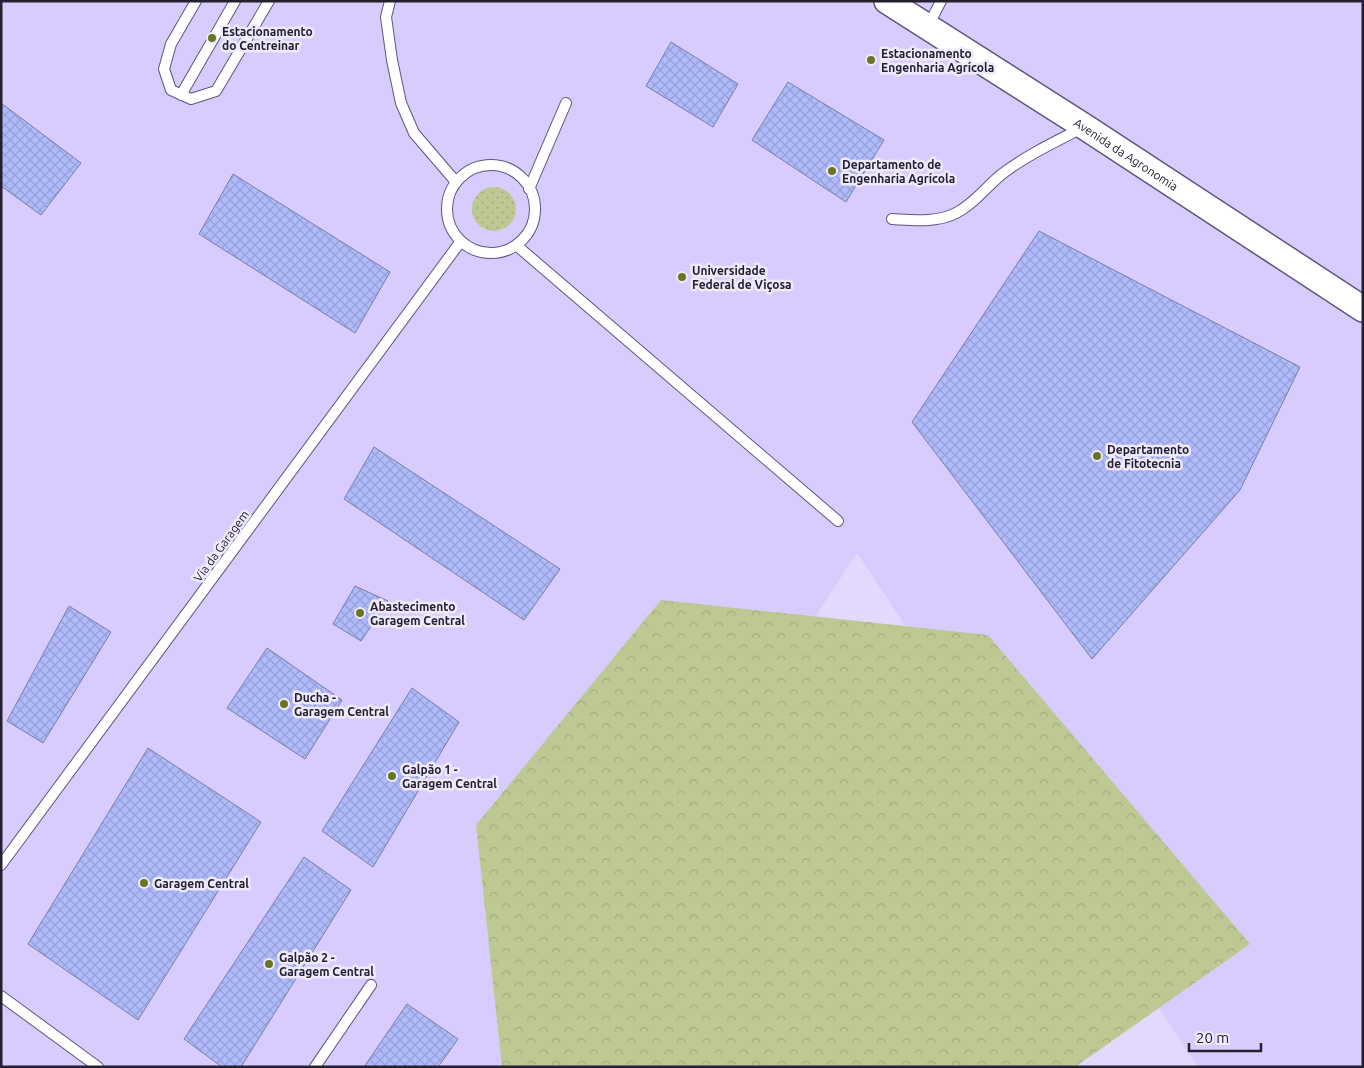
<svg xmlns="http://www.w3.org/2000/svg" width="1364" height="1068" viewBox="0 0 1364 1068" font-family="Ubuntu,sans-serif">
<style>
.built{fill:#d8ccff}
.grass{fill:url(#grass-dots)}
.forest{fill:url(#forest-crowns)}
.building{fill:url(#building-cross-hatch);stroke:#787fa7}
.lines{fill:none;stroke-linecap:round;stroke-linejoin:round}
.service-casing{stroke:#5f557b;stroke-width:12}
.tertiary-casing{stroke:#5f557b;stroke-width:28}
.service{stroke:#fff;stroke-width:10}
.tertiary{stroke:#fff;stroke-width:25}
.poi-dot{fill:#6a751f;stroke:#eeeafc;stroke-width:2}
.labels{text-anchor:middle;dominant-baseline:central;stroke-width:5;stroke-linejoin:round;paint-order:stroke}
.poi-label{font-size:12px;font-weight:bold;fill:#242030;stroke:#eeeafc;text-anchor:start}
.street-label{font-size:12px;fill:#242030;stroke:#eeeafc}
</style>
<defs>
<pattern id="grass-dots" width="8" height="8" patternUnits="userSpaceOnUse" patternTransform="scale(1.25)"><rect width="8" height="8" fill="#bec893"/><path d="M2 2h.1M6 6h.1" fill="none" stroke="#a3ac7f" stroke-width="1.8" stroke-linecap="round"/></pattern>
<pattern id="forest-crowns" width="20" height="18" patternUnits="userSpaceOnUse" patternTransform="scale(1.25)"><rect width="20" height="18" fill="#bec893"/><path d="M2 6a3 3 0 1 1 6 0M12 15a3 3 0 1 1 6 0" fill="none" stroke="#a3ac7f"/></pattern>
<pattern id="building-cross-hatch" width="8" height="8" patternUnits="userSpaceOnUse" patternTransform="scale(1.25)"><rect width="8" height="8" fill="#afbafb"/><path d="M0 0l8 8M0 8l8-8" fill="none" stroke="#96a0d7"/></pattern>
</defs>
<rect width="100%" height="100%" fill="#e2d9fd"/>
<path class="built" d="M1 1H1363V1067H1198L857 553 522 1067H1Z"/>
<path class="grass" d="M472 209a22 22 0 1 1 44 0a22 22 0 1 1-44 0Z"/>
<path class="forest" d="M661 600 988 635 1250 944 1075 1067H502L476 825Z"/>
<path class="building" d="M671 42 738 84 713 127 646 86Z
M788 82 884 140 846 202 752 140Z
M1 103 81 163 41 215 1 186Z
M233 174 390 272 355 333 199 234Z
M1039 231 1300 367 1240 490 1092 659 912 422Z
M374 447 560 569 524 620 344 499Z
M355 586 388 601 361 641 333 624Z
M69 606 111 632 43 743 7 721Z
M267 648 342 700 305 759 227 708Z
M412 688 459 722 373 867 322 831Z
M148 748 261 822 138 1020 28 944Z
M304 857 351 890 241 1067H222L184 1039Z
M407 1004 458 1039 438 1067H364Z"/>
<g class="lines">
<g class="service-casing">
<path id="service" d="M196 1 171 44 164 69 171 90 191 99 216 91 269 1
M390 1 386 17 392 60 401 103 414 133 456 182
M928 26 941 1
M181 95 235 1
M447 209a44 44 0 1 1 88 0a44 44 0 1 1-88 0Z
M529 189 566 103
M892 219C912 220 937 223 956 213 974 204 987 186 1002 174 1027 155 1055 142 1082 128
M516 245 838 521
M1 865 461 241
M1 996 98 1067
M315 1067 371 985"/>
</g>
<g class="tertiary-casing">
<g id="tertiary">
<path id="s1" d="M887 1 1085 127 1363 309"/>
</g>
</g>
<use href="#service" class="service"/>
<use href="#tertiary" class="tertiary"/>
</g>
<g class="poi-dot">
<circle cx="212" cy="38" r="5"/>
<circle cx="871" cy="60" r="5"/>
<circle cx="832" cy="171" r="5"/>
<circle cx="682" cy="277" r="5"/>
<circle cx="1097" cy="456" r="5"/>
<circle cx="360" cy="613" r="5"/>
<circle cx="284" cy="704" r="5"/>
<circle cx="392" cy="776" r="5"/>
<circle cx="144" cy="883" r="5"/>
<circle cx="269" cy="964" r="5"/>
</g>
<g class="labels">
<g class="poi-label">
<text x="222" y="31">Estacionamento<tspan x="222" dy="14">do Centreinar</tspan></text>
<text x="881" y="53">Estacionamento<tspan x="881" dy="14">Engenharia Agrícola</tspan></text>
<text x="842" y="164">Departamento de<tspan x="842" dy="14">Engenharia Agrícola</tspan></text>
<text x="692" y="270">Universidade<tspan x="692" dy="14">Federal de Viçosa</tspan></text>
<text x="1107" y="449">Departamento<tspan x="1107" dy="14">de Fitotecnia</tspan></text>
<text x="370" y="606">Abastecimento<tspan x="370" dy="14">Garagem Central</tspan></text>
<text x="294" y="697">Ducha -<tspan x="294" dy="14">Garagem Central</tspan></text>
<text x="402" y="769">Galpão 1 -<tspan x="402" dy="14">Garagem Central</tspan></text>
<text x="154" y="883">Garagem Central</text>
<text x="279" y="957">Galpão 2 -<tspan x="279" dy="14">Garagem Central</tspan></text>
</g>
<g class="street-label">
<text stroke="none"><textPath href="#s1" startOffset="284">Avenida da Agronomia</textPath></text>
<text transform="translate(221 546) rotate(-54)">Via da Garagem</text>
</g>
</g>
<rect width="1364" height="1068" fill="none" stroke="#242030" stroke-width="5"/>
<path d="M1189 1043v8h72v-8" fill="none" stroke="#242030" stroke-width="2.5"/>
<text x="1196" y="1043" font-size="15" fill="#242030" stroke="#eeeafc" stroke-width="4" paint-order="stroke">20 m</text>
</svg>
